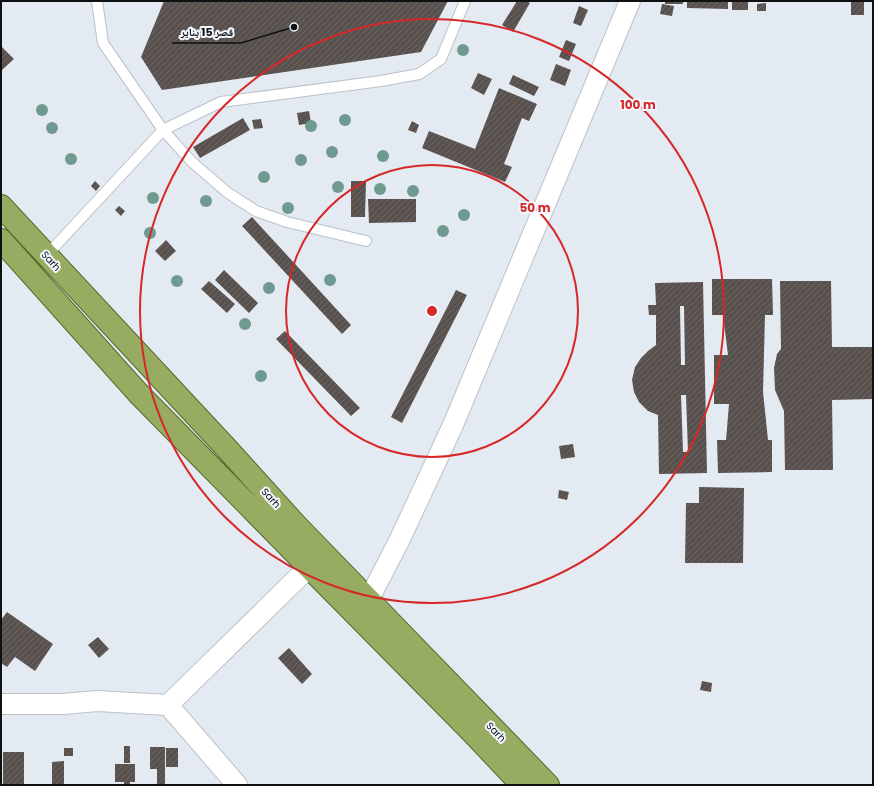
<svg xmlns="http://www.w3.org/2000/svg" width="874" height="786" viewBox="0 0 874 786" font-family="Poppins,'Noto Naskh Arabic',sans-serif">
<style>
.building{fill:url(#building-hatch);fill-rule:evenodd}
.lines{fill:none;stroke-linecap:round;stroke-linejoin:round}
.service-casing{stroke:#bbc1c8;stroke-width:12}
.minor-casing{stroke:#bbc1c8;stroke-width:22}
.trunk-casing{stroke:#56682b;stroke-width:24}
.service{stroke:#fff;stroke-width:10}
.minor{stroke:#fff;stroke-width:20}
.trunk{stroke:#97ac60;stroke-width:22}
.tree{fill:#6f9a90}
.ring{fill:none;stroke:#d62828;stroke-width:2}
.labels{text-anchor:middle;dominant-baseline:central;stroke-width:4;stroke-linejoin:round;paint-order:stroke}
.street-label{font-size:10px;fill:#0e1012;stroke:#f2f7ff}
.centre{fill:#d62828;stroke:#f2f7ff;stroke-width:2}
.ring-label{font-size:12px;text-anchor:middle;font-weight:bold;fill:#d62828;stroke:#f2f7ff;stroke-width:4;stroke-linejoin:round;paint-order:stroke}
.leader{fill:none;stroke:#0e1012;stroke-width:1.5}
.callout-dot{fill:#0e1012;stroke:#f2f7ff;stroke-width:1.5}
.callout-label{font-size:11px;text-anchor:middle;font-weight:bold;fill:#0e1012;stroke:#f2f7ff;stroke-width:4;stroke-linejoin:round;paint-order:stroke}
</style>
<defs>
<pattern id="building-hatch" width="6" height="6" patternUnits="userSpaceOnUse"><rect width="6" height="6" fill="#59514e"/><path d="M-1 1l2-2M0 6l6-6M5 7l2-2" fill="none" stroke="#6c6563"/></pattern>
</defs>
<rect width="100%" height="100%" fill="#e4eaf2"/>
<path class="building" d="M164 1H448L421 52 162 90 141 57Z
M517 1H526L530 3 513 32 502 25Z
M665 1H683V4H665Z
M687 1H728V9L687 8Z
M732 1H748V10H732Z
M851 1H864V15H851Z
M766 3V11H757V4Z
M662 4 674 6 672 16 660 14Z
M579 6 588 10 581 26 573 23Z
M566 40 576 44 569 61 559 57Z
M1 46 14 59 1 71Z
M556 64 571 70 565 86 550 80Z
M478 73 492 79 484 95 471 88Z
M513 75 539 87 534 96 509 84Z
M499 88 537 104 529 121 522 118 504 164 512 167 505 182 422 148 429 131 475 149Z
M309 111 311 123 299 125 297 113Z
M243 118 250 130 200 158 193 147Z
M261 119 263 128 254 129 252 120Z
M412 121 419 125 416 133 408 130Z
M95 181 100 186 96 191 91 186Z
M351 181H366L365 217H351Z
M368 199H416V222L369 223Z
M119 206 125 211 121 216 115 210Z
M252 217 351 325 342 334 242 226Z
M166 240 176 251 165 261 155 251Z
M224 270 258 303 249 313 215 280Z
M712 279H772L773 315H765L763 392 768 440H772V472L718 473 717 440H726L729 404H714V355H728L723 315H712Z
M209 281 235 304 227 313 201 289Z
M780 281H831L832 347H873V399L832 400 833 470H785L784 411 775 390 774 368 777 354 781 349Z
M703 282 707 473 659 474 658 415 648 411 639 402 634 392 632 380 635 367 641 358 648 351 656 345V315H649L648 305H656L655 283ZM680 306H684L685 365H681ZM681 395H686L688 452H683Z
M456 290 467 295 402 423 391 417Z
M285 331 360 408 351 416 276 339Z
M573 444 575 457 561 459 559 446Z
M699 487 744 488 743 563H685L686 503H699Z
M559 490 569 492 567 500 558 498Z
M7 612 53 644 35 671 15 657 7 667 1 663V620Z
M98 637 109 649 99 658 88 645Z
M289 648 312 674 302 684 278 658Z
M702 681 712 683 711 692 700 690Z
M124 746H130V763H124Z
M150 747H165V784H157V769H150Z
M64 748H73V756H64Z
M166 748H178V767H166Z
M3 752H24V785H3Z
M64 761V785H52V762Z
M115 764H135V782H130V785H124V782H115Z"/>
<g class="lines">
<g class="service-casing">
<path id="service" d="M97 1 103 43 163 130 192 162 228 193 256 211 287 222 366 241
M46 256 163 130 221 102 381 81 419 74 441 59 465 1"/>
</g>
<g class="minor-casing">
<path id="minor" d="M369 599 400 539 453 425 630 1
M1 704H63L97 701 168 705 309 567
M168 705 237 785"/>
</g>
<g class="trunk-casing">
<path id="trunk" d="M1 206 229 451 295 524 548 785
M1 240 138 393 309 567 472 732 522 785"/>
</g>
<use href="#service" class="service"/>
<use href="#minor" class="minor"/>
<use href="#trunk" class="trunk"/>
</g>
<g class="tree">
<circle cx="463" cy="50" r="6"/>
<circle cx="42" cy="110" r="6"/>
<circle cx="345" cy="120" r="6"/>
<circle cx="311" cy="126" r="6"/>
<circle cx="52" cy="128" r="6"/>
<circle cx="332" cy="152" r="6"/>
<circle cx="383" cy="156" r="6"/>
<circle cx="71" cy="159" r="6"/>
<circle cx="301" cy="160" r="6"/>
<circle cx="264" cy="177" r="6"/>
<circle cx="338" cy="187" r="6"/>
<circle cx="380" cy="189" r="6"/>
<circle cx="413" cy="191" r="6"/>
<circle cx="153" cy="198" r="6"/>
<circle cx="206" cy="201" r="6"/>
<circle cx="288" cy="208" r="6"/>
<circle cx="464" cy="215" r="6"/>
<circle cx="443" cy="231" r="6"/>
<circle cx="150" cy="233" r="6"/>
<circle cx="330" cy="280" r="6"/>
<circle cx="177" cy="281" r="6"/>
<circle cx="269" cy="288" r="6"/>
<circle cx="245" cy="324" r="6"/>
<circle cx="261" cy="376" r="6"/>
</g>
<g class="ring">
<circle cx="432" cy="311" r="146"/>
<circle cx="432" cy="311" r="292"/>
</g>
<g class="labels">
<g class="street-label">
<text transform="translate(51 261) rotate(47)">Sarh</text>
<text transform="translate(271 498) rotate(48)">Sarh</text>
<text transform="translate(496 732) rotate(46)">Sarh</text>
</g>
</g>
<circle cx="432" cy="311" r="6" class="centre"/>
<g class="ring-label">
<text x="638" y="109">100 m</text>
<text x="535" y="212">50 m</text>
</g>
<path class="leader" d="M294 27L241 43H172"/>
<circle class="callout-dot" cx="294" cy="27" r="4"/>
<g class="callout-label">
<text x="207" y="36">قصر 15 يناير</text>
</g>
<rect width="874" height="786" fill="none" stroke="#0e1012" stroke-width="4"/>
</svg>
